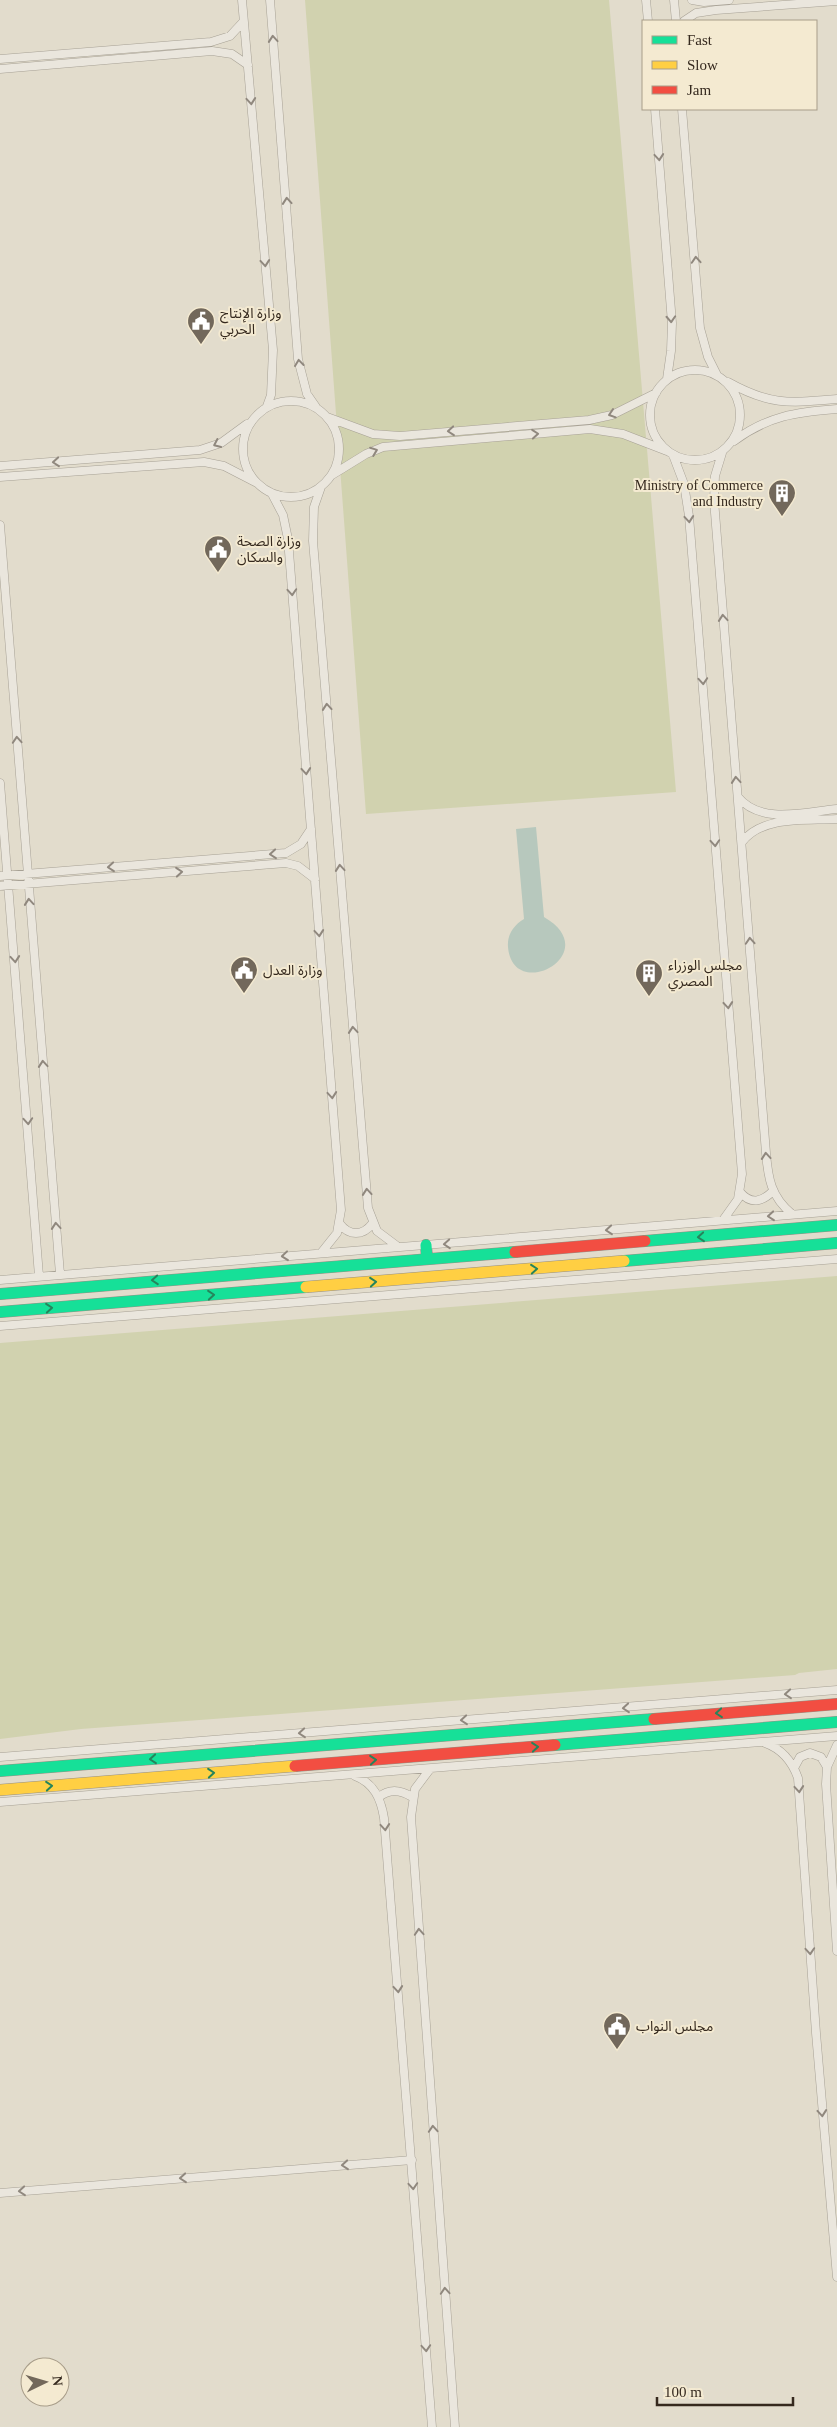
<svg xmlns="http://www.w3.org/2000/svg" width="837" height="2427" viewBox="0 0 837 2427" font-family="'Times New Roman','Noto Sans Arabic',serif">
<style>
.green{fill:#d1d2af}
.water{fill:#b7c8bd}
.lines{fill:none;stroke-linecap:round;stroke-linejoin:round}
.street-casing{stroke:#a7a195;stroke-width:9}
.fast-casing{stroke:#979085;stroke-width:12}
.slow-casing{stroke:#979085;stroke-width:12}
.jam-casing{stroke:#979085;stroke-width:12}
.street{stroke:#eae6dd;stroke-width:8}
.fast{stroke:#16e098;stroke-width:11}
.slow{stroke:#ffcf43;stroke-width:11}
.jam{stroke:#f24e42;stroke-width:11}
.oneway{stroke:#90887e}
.oneway2{stroke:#26845b}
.labels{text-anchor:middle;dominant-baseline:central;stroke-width:4;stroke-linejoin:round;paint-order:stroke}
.poi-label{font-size:14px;fill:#35291e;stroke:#f4ead1;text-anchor:start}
</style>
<rect width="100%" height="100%" fill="#e2dccc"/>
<path class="green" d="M305 0H609L676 792 366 814Z
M837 1276V1669L799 1673 795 1675 81 1729 0 1739V1343Z"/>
<path class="water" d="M536 827 544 917C606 953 513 1004 508 947 507 934 514 925 524 919L516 829Z"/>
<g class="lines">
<g class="street-casing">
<path id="street" d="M242 0 273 350 271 395 267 406
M270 0 298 359 307 394 316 407
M646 0 648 21
M674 0 676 21
M692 0 704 2 729 0
M684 21 696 13 716 10 837 1
M0 59 211 42 230 36 243 22
M0 69 212 51 232 54 248 65
M655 109 672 323 671 351 667 379
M682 109 700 328 708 357 717 375
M650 415a45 45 0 1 1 90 0a45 45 0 1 1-90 0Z
M728 382C771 406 790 403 837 399
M243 449a48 48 0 1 1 96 0a48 48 0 1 1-96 0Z
M327 417 373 434 400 436 589 420 612 415 656 393
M734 441C768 416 796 412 837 409
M722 453 715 476 714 500 766 1153C768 1178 771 1197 792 1214
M673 455 684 484 689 516 742 1174 738 1199 723 1220
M0 466 200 450 221 443 247 424
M332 475 366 454 383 447 590 429 623 434 667 451
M0 477 204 462 224 466 255 482
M321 487 314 507 313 541 368 1208 377 1231 397 1246
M272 494 283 515 288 539 341 1210 337 1233 321 1253
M0 525 60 1274
M0 783 39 1276
M738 797C761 825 805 812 837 809
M742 842C763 815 806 821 837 819
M0 876 286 853 301 844 311 829
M0 886 286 863 298 866 315 879
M740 1192C751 1205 762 1202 773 1191
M340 1224C349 1236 363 1236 372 1224
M0 1280 837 1211
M0 1326 837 1259
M765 1743C782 1749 792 1761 798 1778L816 2033 837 2277
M837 1745 827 1767 826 1784 837 1951
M0 1757 837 1690
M794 1768 800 1757 810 1753 821 1757 827 1767
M430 1769 415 1789 411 1817 455 2427
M355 1776C374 1783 381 1799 384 1818L432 2427
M379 1797C390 1788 401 1790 412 1797
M0 1802 837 1736
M0 2193 412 2160"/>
</g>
<g class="fast-casing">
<path id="fast" d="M645 1241 837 1225
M426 1245 427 1259
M624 1261 837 1243
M0 1294 515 1252
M0 1312 306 1287
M555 1745 837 1722
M0 1771 654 1719"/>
</g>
<g class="slow-casing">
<path id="slow" d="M306 1287 624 1261
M0 1790 295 1766"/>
</g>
<g class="jam-casing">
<path id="jam" d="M515 1252 645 1241
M654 1719 837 1704
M295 1766 555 1745"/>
</g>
<use href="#street" class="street"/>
<use href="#fast" class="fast"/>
<use href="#slow" class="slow"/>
<use href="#jam" class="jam"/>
</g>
<defs><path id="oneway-chevron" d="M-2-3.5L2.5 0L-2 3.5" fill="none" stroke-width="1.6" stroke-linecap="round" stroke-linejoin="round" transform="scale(1.25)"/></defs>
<g class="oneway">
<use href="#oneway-chevron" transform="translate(273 39) rotate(-95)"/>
<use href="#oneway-chevron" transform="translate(251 101) rotate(85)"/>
<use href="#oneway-chevron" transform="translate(659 157) rotate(85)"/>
<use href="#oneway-chevron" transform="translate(287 201) rotate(-95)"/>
<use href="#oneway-chevron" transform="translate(696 260) rotate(-94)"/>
<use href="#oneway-chevron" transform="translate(265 263) rotate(85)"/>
<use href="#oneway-chevron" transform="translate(671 319) rotate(87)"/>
<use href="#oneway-chevron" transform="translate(299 363) rotate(-97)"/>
<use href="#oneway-chevron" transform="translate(612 414) rotate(162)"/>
<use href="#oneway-chevron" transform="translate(451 431) rotate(175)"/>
<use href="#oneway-chevron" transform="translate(535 434) rotate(-5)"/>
<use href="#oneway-chevron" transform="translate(217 444) rotate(155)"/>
<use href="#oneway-chevron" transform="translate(374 451) rotate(-21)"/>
<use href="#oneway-chevron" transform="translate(56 462) rotate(175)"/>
<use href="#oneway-chevron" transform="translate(689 519) rotate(85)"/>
<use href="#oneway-chevron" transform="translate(292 592) rotate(86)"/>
<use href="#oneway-chevron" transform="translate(723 618) rotate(-95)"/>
<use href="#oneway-chevron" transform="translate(703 681) rotate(86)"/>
<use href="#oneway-chevron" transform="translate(327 707) rotate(-95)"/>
<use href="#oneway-chevron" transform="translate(17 740) rotate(-94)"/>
<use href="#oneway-chevron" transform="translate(306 771) rotate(85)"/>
<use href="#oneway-chevron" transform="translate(736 780) rotate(-95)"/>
<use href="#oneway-chevron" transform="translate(715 843) rotate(86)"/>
<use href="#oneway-chevron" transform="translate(273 854) rotate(175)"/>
<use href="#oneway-chevron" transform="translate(111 867) rotate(175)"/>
<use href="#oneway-chevron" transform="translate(340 868) rotate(-95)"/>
<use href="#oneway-chevron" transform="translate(179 872) rotate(-5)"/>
<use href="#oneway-chevron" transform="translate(29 902) rotate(-95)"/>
<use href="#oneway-chevron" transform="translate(319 933) rotate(85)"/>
<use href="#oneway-chevron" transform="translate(750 941) rotate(-94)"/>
<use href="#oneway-chevron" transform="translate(15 959) rotate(85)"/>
<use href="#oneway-chevron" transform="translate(728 1005) rotate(85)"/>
<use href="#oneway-chevron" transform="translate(353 1030) rotate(-95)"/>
<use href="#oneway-chevron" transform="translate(43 1064) rotate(-95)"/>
<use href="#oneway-chevron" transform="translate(332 1095) rotate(85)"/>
<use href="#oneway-chevron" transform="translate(28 1121) rotate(86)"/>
<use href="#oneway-chevron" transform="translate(766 1156) rotate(-95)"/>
<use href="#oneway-chevron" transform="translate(367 1192) rotate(-95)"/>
<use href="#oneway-chevron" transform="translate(771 1216) rotate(175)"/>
<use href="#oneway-chevron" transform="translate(56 1226) rotate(-95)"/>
<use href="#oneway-chevron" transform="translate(609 1230) rotate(175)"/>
<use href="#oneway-chevron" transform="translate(447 1244) rotate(176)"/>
<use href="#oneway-chevron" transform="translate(285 1256) rotate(174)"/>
<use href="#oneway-chevron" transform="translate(788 1694) rotate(175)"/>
<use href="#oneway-chevron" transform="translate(626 1708) rotate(175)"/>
<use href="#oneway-chevron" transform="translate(464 1720) rotate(175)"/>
<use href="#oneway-chevron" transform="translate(302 1733) rotate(175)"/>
<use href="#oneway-chevron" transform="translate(799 1789) rotate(85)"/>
<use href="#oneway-chevron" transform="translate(385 1827) rotate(85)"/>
<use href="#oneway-chevron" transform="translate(419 1932) rotate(-94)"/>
<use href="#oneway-chevron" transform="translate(810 1951) rotate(86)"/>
<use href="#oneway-chevron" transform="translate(398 1989) rotate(85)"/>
<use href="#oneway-chevron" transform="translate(822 2113) rotate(85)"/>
<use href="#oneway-chevron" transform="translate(433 2129) rotate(-94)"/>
<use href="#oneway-chevron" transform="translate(345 2165) rotate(175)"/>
<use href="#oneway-chevron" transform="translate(183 2178) rotate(175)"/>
<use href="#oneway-chevron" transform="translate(413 2186) rotate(86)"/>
<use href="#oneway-chevron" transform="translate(22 2191) rotate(175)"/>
<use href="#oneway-chevron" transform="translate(445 2291) rotate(-94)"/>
<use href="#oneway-chevron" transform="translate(426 2348) rotate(86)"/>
</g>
<g class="oneway2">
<use href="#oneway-chevron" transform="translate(701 1237) rotate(175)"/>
<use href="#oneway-chevron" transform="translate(534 1269) rotate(-5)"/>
<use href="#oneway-chevron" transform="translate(155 1280) rotate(176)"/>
<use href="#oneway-chevron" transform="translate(373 1282) rotate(-5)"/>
<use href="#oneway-chevron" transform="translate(211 1295) rotate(-5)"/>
<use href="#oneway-chevron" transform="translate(49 1308) rotate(-5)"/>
<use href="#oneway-chevron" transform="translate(719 1713) rotate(175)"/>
<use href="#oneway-chevron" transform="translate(535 1747) rotate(-5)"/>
<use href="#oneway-chevron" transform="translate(153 1759) rotate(175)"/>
<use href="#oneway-chevron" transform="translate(373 1760) rotate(-5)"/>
<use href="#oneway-chevron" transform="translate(211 1773) rotate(-5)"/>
<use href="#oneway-chevron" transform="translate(49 1786) rotate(-5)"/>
</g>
<defs>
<g id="civic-pin" transform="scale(1.4375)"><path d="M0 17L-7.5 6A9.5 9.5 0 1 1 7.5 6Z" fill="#72685b" stroke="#f4ead1"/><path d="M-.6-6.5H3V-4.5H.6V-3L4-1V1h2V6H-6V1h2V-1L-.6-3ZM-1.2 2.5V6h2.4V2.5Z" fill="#fff"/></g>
<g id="building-pin" transform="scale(1.4375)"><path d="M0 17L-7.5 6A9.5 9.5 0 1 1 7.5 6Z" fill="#72685b" stroke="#f4ead1"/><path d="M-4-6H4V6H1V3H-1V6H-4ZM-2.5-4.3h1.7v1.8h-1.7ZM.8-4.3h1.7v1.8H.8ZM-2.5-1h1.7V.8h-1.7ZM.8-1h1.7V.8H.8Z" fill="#fff"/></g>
</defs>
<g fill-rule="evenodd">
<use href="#civic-pin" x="201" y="321"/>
<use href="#building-pin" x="782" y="493"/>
<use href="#civic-pin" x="218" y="549"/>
<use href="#civic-pin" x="244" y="970"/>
<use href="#building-pin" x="649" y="973"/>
<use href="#civic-pin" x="617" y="2026"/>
</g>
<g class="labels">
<g class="poi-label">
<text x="220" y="313">وزارة الإنتاج<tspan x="220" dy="16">الحربي</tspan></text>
<text x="763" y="485" text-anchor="end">Ministry of Commerce<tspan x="763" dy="16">and Industry</tspan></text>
<text x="237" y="541">وزارة الصحة<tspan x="237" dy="16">والسكان</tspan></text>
<text x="668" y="965">مجلس الوزراء<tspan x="668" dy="16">المصري</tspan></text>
<text x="263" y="970">وزارة العدل</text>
<text x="636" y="2026">مجلس النواب</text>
</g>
</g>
<rect x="642" y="20" width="175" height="90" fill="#f4ead1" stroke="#a89d89"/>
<rect x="652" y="36" width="25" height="8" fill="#16e098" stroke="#a89d89"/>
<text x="687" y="45" font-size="15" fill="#35291e">Fast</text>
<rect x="652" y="61" width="25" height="8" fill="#ffcf43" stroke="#a89d89"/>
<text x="687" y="70" font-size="15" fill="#35291e">Slow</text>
<rect x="652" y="86" width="25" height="8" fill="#f24e42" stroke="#a89d89"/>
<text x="687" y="95" font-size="15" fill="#35291e">Jam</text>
<g transform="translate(45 2382) rotate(85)"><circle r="24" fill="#f4ead1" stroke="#a89d89"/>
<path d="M0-4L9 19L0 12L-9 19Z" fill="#72685b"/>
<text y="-8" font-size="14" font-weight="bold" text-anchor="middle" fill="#35291e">N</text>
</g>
<path d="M657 2397v8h136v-8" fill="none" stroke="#35291e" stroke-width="2.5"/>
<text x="664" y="2397" font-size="15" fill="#35291e" stroke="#f4ead1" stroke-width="4" paint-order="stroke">100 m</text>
</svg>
